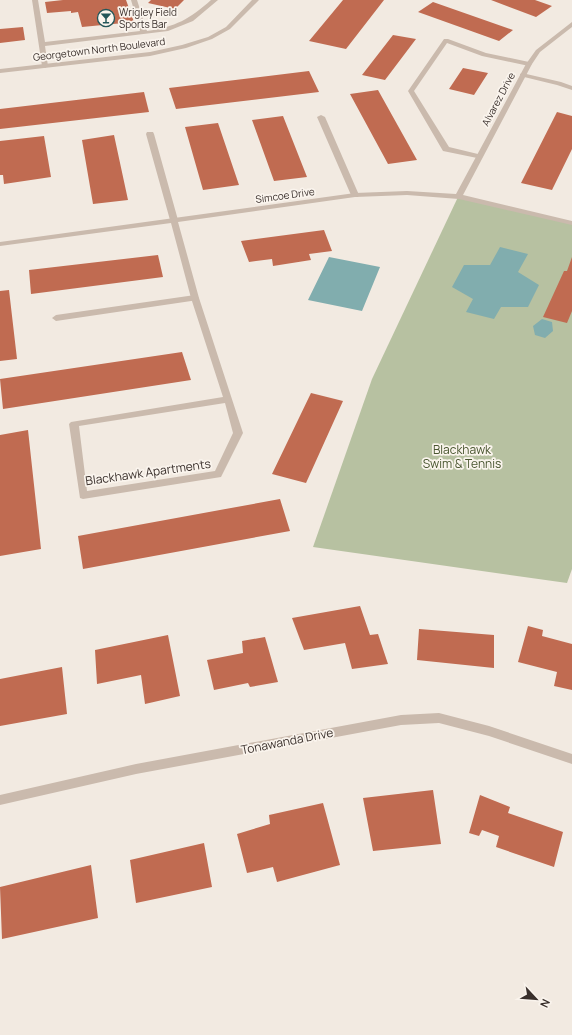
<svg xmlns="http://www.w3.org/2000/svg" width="572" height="1035" viewBox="0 0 572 1035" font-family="Manrope,sans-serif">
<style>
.green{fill:#b7c1a1}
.water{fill:#81adae}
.building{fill:#c06b51}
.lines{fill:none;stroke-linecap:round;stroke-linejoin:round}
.lane{fill:#cabaad;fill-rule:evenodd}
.street{fill:#cabaad;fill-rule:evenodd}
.labels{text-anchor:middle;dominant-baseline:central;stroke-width:3.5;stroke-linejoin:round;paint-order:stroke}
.far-poi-label{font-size:10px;fill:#392f2b;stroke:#faf4ed;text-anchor:start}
.far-street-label{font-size:10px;fill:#392f2b;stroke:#faf4ed}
.park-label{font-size:12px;fill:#495630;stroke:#faf4ed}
.street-label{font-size:12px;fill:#392f2b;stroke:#faf4ed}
</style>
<rect width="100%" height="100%" fill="#f2eae1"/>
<path class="green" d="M458 197 572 223V569L567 583 313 547 372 379Z"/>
<path class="water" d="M500 247 528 254 518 272 539 285 528 307H501L494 319 466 312 473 299 452 287 464 265H490Z
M329 257 380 267 362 311 308 300Z
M542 319 552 322 553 331 545 338 535 335 533 326Z"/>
<path class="building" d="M63 0H126L134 22 82 27 78 12 71 13V11L47 13 45 2Z
M151 0H184L175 9 148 3Z
M343 0H384L346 49 309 41Z
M491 0H535L552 6 536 17Z
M433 2 513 30 499 41 418 12Z
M23 27 25 40 0 43V29Z
M393 35 416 39 385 80 362 75Z
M463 68 488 73 474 95 449 89Z
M309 71 319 92 176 109 169 88Z
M378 90 417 160 388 164 350 94Z
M144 92 149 112 0 129V109Z
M557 112 572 116V149L552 190 521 183Z
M283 116 307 177 274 181 252 120Z
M218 123 239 185 203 190 185 127Z
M114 135 128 200 93 204 82 140Z
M44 136 51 177 4 184 3 175H0V141Z
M324 230 332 251 309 254 311 260 273 266 272 259 249 262 241 241Z
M158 255 163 277 31 294 29 270Z
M572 257V311L567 323 543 317 564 271H567Z
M9 290 17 359 0 361V291Z
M182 352 191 380 3 409 0 379Z
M311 393 343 401 306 483 272 474Z
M28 430 41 549 0 556V435Z
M280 499 290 531 83 569 78 536Z
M360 606 370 635 378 634 388 664 352 669 345 643 304 650 292 618Z
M528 626 543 630 542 636 572 644V690L554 686 557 672 518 662Z
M419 629 494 635V668L417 660Z
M168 635 180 696 145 704 141 675 97 684 95 650Z
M265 637 278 682 250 687 248 683 214 690 207 660 243 653 242 641Z
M62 667 67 714 0 726V679Z
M433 790 441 844 373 851 363 798Z
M480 795 510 807 508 813 563 832 554 867 496 847 499 836 482 830 479 836 469 833Z
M323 803 340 865 277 882 273 867 247 873 237 834 270 824 269 815Z
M204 843 212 887 136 903 130 860Z
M91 865 98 918 2 939 0 887Z"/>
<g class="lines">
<path class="lane" d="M32 0H38L45 42 140 31 131 0H137L147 31C175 27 190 19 211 0H218L193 21 168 31 45 46 48 66 45 68 42 66Z
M444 39H448L486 53 529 62 532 64 529 66 482 56 447 43 414 91 449 147 482 155V159L443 151 408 91Z
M522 73 561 82 572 86V90L557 85 520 76V74Z
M321 115 325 117 359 195 358 197H352L351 195 317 117Z
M147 132H153L154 134 178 220 177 222H174L170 220 146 134Z
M195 295 199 298 198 300 56 321 52 318 56 315Z"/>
<path class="street" d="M252 0H259L230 29 212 39 186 48 150 56 0 73V69L150 52 182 45 208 37 226 27Z
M572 22V27L540 52 532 64 463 195 572 221V225L459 199 407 195 355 197 178 222 199 298 243 433 221 477 83 499 80 498 69 424 71 422 223 397 191 298 171 223 0 246V242L355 193 407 191 456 194 526 64 536 50ZM225 403 233 433 215 471 87 491 79 426Z
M439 713 489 726 572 754V764L489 736 439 723 401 725 136 774 0 805V795L136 764 401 715Z"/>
</g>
<defs>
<g id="bar-ring" transform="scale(0.9)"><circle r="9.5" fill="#faf4ed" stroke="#225659" stroke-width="1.5"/><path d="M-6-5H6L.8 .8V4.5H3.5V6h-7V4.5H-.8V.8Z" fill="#225659"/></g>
</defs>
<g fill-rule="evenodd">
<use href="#bar-ring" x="106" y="18"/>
</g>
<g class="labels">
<g class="far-poi-label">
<text x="119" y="12">Wrigley Field<tspan x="119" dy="12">Sports Bar</tspan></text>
</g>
<g class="far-street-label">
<text transform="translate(99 49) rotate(-7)">Georgetown North Boulevard</text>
<text transform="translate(498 99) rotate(-62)">Alvarez Drive</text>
<text transform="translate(285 195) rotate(-8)">Simcoe Drive</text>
</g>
<g class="park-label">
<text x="462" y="449">Blackhawk<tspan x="462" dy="14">Swim &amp; Tennis</tspan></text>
</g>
<g class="street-label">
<text transform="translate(148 472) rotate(-8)">Blackhawk Apartments</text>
<text transform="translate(287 741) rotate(-11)">Tonawanda Drive</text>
</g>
</g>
<g transform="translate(536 999) rotate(116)" stroke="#faf4ed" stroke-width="3" paint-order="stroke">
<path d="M0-3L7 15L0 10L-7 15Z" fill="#392f2b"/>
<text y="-6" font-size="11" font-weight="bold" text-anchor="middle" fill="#392f2b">N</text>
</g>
</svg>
